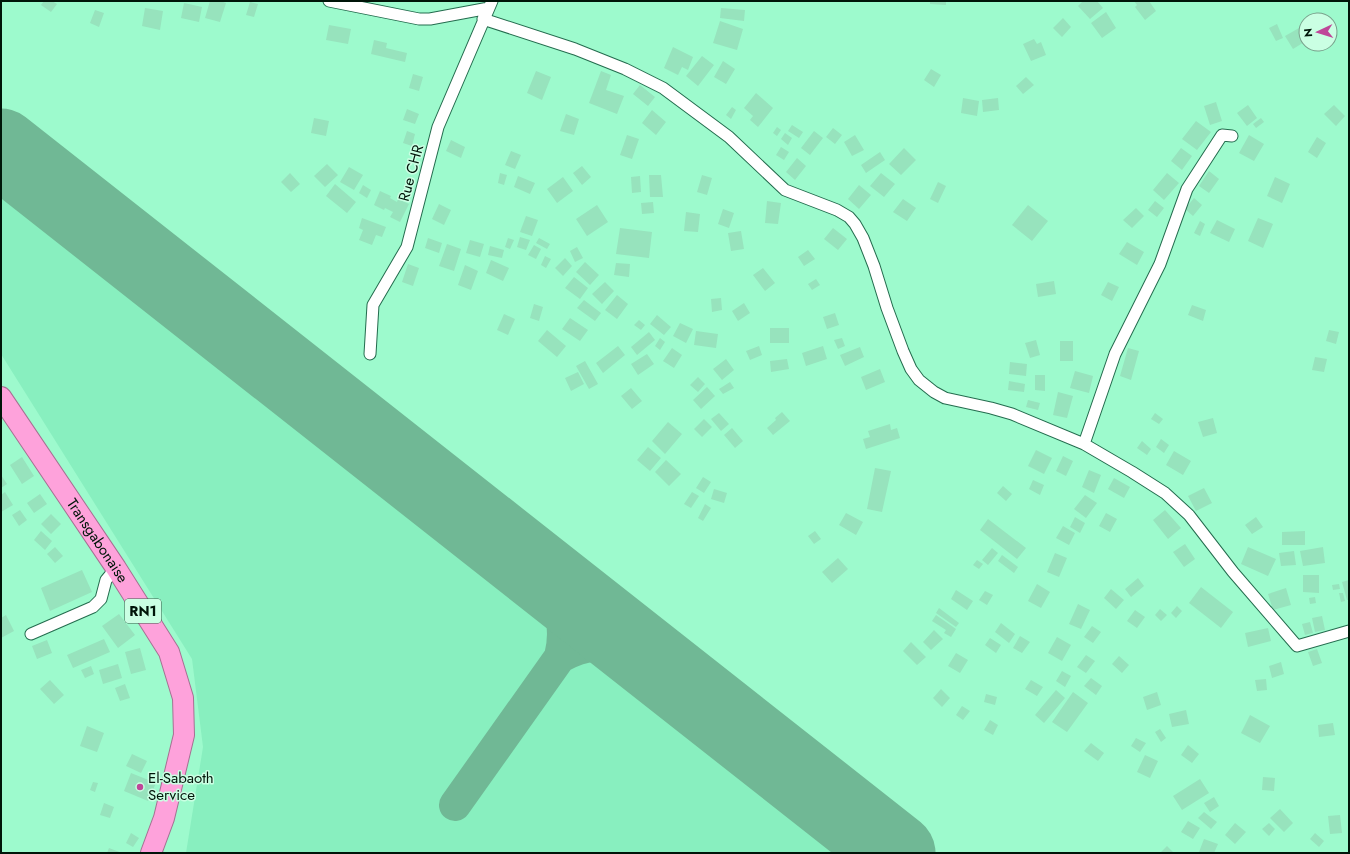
<svg xmlns="http://www.w3.org/2000/svg" width="1350" height="854" viewBox="0 0 1350 854" font-family="Jost,sans-serif">
<style>
.built{fill:#88efbf}
.lines{fill:none;stroke-linecap:round;stroke-linejoin:round}
.taxiway{stroke:#70b895;stroke-width:32}
.runway{stroke:#70b895;stroke-width:79}
.building{fill:#97e3bd}
.street-casing{stroke:#246c4e;stroke-width:13}
.highway-casing{stroke:#a57192;stroke-width:22}
.street{stroke:#fff;stroke-width:11}
.highway{stroke:#fea2db;stroke-width:20}
.poi-dot{fill:#bf4699;stroke:#caffe3;stroke-width:1.5}
.labels{text-anchor:middle;dominant-baseline:central;stroke-width:3;stroke-linejoin:round;paint-order:stroke}
.shield{fill:#caffe3;stroke:#3d5b4a;stroke-width:1}
.shield-label{font-size:14px;font-weight:bold;fill:#001509}
.street-label{font-size:15px;fill:#001509;stroke:#caffe3}
.poi-label{font-size:15px;fill:#001509;stroke:#caffe3;text-anchor:start}
</style>
<rect width="100%" height="100%" fill="#9dfacd"/>
<path class="built" d="M1 113 99 194 931 853H186L203 747 192 659 1 354Z"/>
<g class="lines">
<path class="taxiway" d="M560 657C592 640 605 645 639 651
M455 805 560 657C568 625 559 607 547 578"/>
<path class="runway" d="M1 148 896 853"/>
</g>
<path class="building" d="M44 1H52L57 4 51 12 41 5Z
M210 1H220L226 3 220 22 205 18Z
M930 1H946V5L930 4Z
M1083 1H1097L1103 8 1090 19 1078 6Z
M1134 1H1149L1156 11 1145 20 1135 7 1137 5Z
M250 2 258 4 254 17 246 15Z
M184 3 202 7 199 22 181 18Z
M145 8 163 11 160 30 142 26Z
M721 8 745 10 744 21 720 18Z
M95 10 104 13 99 27 90 23Z
M1106 12 1116 28 1102 38 1091 23Z
M1063 18 1071 27 1062 37 1053 28Z
M720 21 743 29 737 50 713 43Z
M1277 24 1283 38 1276 41 1269 28Z
M1306 24V41L1293 49 1285 36Z
M329 25 351 29 348 44 326 40Z
M1034 39 1037 44 1041 42 1046 55 1031 61 1023 44Z
M374 40 387 43 386 48 407 53 405 62 371 54Z
M673 47 693 57 688 70 682 67 678 75 664 68Z
M702 56 714 65 698 86 686 76Z
M723 61 735 69 726 84 714 77Z
M931 69 941 75 934 87 924 80Z
M536 71 551 77 542 100 527 93Z
M601 71 611 75 606 90 624 96 617 114 589 103Z
M413 74 423 77 419 91 409 88Z
M1026 77 1034 85 1023 94 1016 86Z
M640 85 655 97 648 106 633 94Z
M756 93 773 108 758 127 750 120 753 116 744 108Z
M963 98 979 101 977 116 961 113Z
M998 98 999 110 983 112 982 100Z
M1216 102 1222 121 1210 125 1204 106Z
M1248 105 1257 118 1247 126 1237 113Z
M1334 105 1345 116 1336 126 1324 114Z
M732 107 736 110 731 119 726 115Z
M407 109 419 114 415 124 403 120Z
M652 110 666 122 656 135 642 123Z
M566 114 579 119 574 135 560 131Z
M314 118 329 121 326 136 311 133Z
M1261 118 1264 122 1256 128 1253 124Z
M1196 121 1211 132 1197 150 1182 139Z
M792 125 803 132 799 138 788 131Z
M777 127 781 130 777 136 773 133Z
M833 128 842 135 835 144 826 137Z
M407 131 415 134 412 146 403 143Z
M814 131 823 138 810 155 801 148Z
M785 133 792 138 788 145 781 139Z
M627 135 639 139 632 159 620 155Z
M855 135 864 150 852 156 844 142Z
M1249 135 1264 144 1254 161 1239 153Z
M1317 137 1326 143 1317 158 1308 152Z
M451 140 465 147 461 158 446 151Z
M781 147 789 152 784 160 776 155Z
M904 148 916 160 901 175 889 164Z
M1181 148 1192 156 1182 170 1171 161Z
M511 151 521 155 515 169 505 165Z
M880 152 885 160 866 173 861 165Z
M797 158 806 166 795 180 786 172Z
M327 164 338 175 325 187 314 176Z
M582 166 591 177 582 185 573 173Z
M349 167 363 175 354 190 340 182Z
M1209 171 1219 179 1209 193 1199 186Z
M290 173 300 184 291 192 281 182Z
M500 173 507 175 504 185 498 183Z
M881 173 895 184 884 197 870 186Z
M1167 173 1179 183 1164 200 1153 190Z
M649 175H661L663 197H650Z
M702 175 712 178 707 195 697 192Z
M518 176 535 183 530 194 514 187Z
M640 176 641 192 632 193 631 177Z
M563 177 573 191 557 203 547 189Z
M1275 177 1290 184 1282 203 1267 196Z
M938 182 946 186 938 203 930 199Z
M335 184 356 202 347 213 326 196Z
M363 185 371 190 367 198 359 193Z
M859 185 871 195 859 209 848 199Z
M380 191 391 196 390 198 397 202 398 199 409 204 400 222 390 217 393 212 385 208 384 210 374 205Z
M1194 198 1202 205 1193 216 1185 209Z
M903 199 916 208 907 221 893 212Z
M767 201 781 203 778 224 765 223Z
M1155 201 1164 208 1157 217 1148 210Z
M653 202 654 213 642 214 641 203Z
M439 204 451 210 444 225 432 219Z
M597 205 608 222 587 236 576 219Z
M1028 205 1048 221 1032 241 1012 225Z
M1136 208 1144 216 1132 228 1123 220Z
M723 209 734 213 729 228 718 224Z
M686 212 700 214 698 232 684 231Z
M526 216 538 220 532 236 520 232Z
M362 218 386 227 382 237 376 235 372 245 359 240 363 230 359 228Z
M1258 218 1273 224 1263 248 1248 241Z
M1217 220 1235 229 1229 242 1210 233Z
M1200 221 1205 224 1200 236 1194 233Z
M620 228 652 232 649 258 616 254Z
M833 228 847 239 838 250 824 239Z
M741 231 744 249 731 251 728 233Z
M520 237 530 240 526 250 517 247Z
M428 238 442 243 439 253 425 248Z
M508 238 514 240 510 249 505 247Z
M539 238 550 244 547 249 536 243Z
M470 240 484 244 480 257 466 253Z
M1127 242 1144 252 1137 265 1119 254Z
M447 244 461 249 454 271 439 266Z
M534 245 541 249 536 259 528 255Z
M490 246 504 250 502 258 488 255Z
M577 247 583 258 575 262 570 251Z
M808 250 815 259 804 266 798 257Z
M545 256 551 259 546 268 541 265Z
M565 258 572 266 563 276 555 268Z
M491 260 509 268 503 281 486 273Z
M585 262 599 275 590 285 576 272Z
M616 263 630 264 629 277 614 275Z
M408 264 419 268 413 286 402 282Z
M465 265 478 271 471 290 458 285Z
M763 268 775 283 765 291 753 275Z
M574 277 588 288 580 299 565 288Z
M816 279 820 285 812 290 808 284Z
M1054 281 1056 294 1038 297 1036 284Z
M605 282 614 291 602 304 592 294Z
M1108 282 1119 287 1112 301 1101 295Z
M617 295 628 304 617 319 605 310Z
M721 298 722 310 712 312 711 299Z
M584 300 601 313 595 321 577 308Z
M744 303 750 313 738 321 732 311Z
M534 304 543 307 539 321 530 318Z
M1192 305 1206 310 1203 321 1188 315Z
M835 313 839 325 827 329 823 317Z
M504 314 515 319 508 335 497 330Z
M657 315 671 327 664 335 650 324Z
M570 318 588 330 580 341 562 329Z
M639 320 645 325 641 330 634 325Z
M680 323 693 329 686 343 673 336Z
M770 328H789V343H770Z
M547 330 566 346 557 357 538 341Z
M1329 330 1339 332 1336 344 1326 341Z
M696 331 718 334 716 348 694 345Z
M649 332 655 340 637 355 631 347Z
M660 338 665 342 660 350 655 346Z
M842 338 845 346 838 349 834 340Z
M1036 340 1040 355 1030 358 1025 343Z
M1060 341H1073V361H1060Z
M618 346 625 355 603 373 596 363Z
M759 346 762 355 750 360 746 351Z
M823 346 827 359 806 366 802 353Z
M860 347 864 357 845 366 840 355Z
M672 348 682 355 674 368 663 361Z
M1128 348 1139 351 1131 380 1120 376Z
M647 354 654 364 638 375 631 364Z
M1315 357 1327 359 1324 372 1312 370Z
M726 359 734 370 722 380 713 369Z
M787 359 789 369 771 372 770 361Z
M585 361 598 384 589 389 576 366Z
M1010 362 1027 364 1026 376 1009 374Z
M880 369 885 382 866 390 861 377Z
M1075 371 1093 376 1089 393 1070 388Z
M578 372 584 384 571 391 565 378Z
M1035 375H1045V391L1035 390Z
M698 377 705 384 698 392 690 385Z
M1009 381 1025 384 1024 392 1008 390Z
M730 382 734 388 723 394 719 389Z
M707 387 715 396 701 409 693 400Z
M631 388 642 401 632 409 621 396Z
M1058 392 1073 396 1067 418 1053 415Z
M1028 400 1040 403 1038 410 1026 407Z
M782 412 790 421 773 435 767 428 776 420 775 418Z
M719 413 729 424 721 431 711 419Z
M1155 413 1163 419 1159 424 1151 419Z
M1213 418 1217 433 1203 437 1198 422Z
M704 419 712 427 702 437 694 429Z
M668 422 682 434 665 454 652 441Z
M890 424 891 430 897 428 900 438 866 449 863 439 870 437 868 431Z
M732 428 743 441 735 448 724 435Z
M1161 439 1169 445 1164 453 1156 447Z
M1142 441 1151 449 1147 455 1137 448Z
M648 447 661 458 650 471 637 460Z
M1036 450 1052 458 1044 474 1028 466Z
M1174 451 1191 461 1183 475 1166 465Z
M1063 456 1073 461 1066 476 1056 471Z
M22 457 34 476 22 484 10 465Z
M666 460 681 474 669 486 655 472Z
M875 468 891 471 882 512 867 509Z
M1089 470 1101 475 1094 493 1082 487Z
M1 475 7 484 1 488Z
M703 477 711 482 704 493 696 488Z
M1114 478 1130 487 1124 498 1108 489Z
M1033 480 1044 485 1040 495 1029 489Z
M1003 486 1012 494 1006 501 997 493Z
M1204 488 1212 503 1196 511 1188 496Z
M714 489 727 493 724 503 711 499Z
M5 492 13 505 1 512V495Z
M692 492 699 496 691 508 684 504Z
M40 494 47 504 34 513 27 503Z
M1085 495 1097 503 1086 518 1074 509Z
M705 504 711 508 703 521 698 518Z
M20 510 27 520 19 526 12 515Z
M1165 510 1181 528 1168 539 1153 520Z
M846 513 863 522 856 535 839 525Z
M1106 513 1117 519 1110 532 1099 526Z
M51 514 61 524 51 534 41 524Z
M1075 517 1085 523 1080 533 1070 527Z
M1256 517 1263 527 1252 534 1245 525Z
M988 519 1026 548 1017 559 980 530Z
M1063 526 1075 533 1069 545 1056 538Z
M41 531 52 541 45 550 34 540Z
M815 531 821 539 814 544 808 536Z
M1305 531V545H1282V532Z
M1185 544 1195 559 1184 567 1173 552Z
M55 547 63 556 55 563 47 554Z
M1248 547 1276 559 1268 576 1241 564Z
M1323 547 1325 563 1303 566 1300 551Z
M992 548 998 553 988 565 982 560Z
M1294 551 1296 565 1281 566 1279 553Z
M1055 553 1067 558 1059 577 1047 572Z
M1002 555 1018 567 1014 573 998 561Z
M838 558 848 569 832 583 822 572Z
M977 560 983 564 979 569 973 565Z
M82 570 92 592 50 611 41 588Z
M1303 575H1319V593L1303 592Z
M1138 578 1144 586 1131 597 1125 589Z
M1349 580V600H1347L1342 582Z
M1037 584 1050 592 1041 608 1028 601Z
M1339 584 1340 589 1333 590 1332 585Z
M1201 587 1233 612 1221 628 1189 603Z
M1286 588 1291 605 1273 610 1268 594Z
M1111 589 1124 600 1116 609 1104 598Z
M956 590 973 601 967 610 951 599Z
M985 591 993 595 987 605 979 600Z
M1339 593H1343L1345 601 1341 602Z
M1315 597 1316 603 1310 604 1309 598Z
M1078 604 1090 610 1081 629 1069 624Z
M1177 606 1182 611 1176 618 1171 613Z
M939 608 959 623 956 627 936 613Z
M1160 609 1167 615 1161 621 1155 615Z
M1135 610 1145 617 1137 628 1127 621Z
M119 614 135 635 118 648 102 626Z
M6 615 14 631 1 638V618Z
M936 615 956 629 951 637 944 633 946 630 932 621Z
M1322 616 1325 630 1315 632 1312 618Z
M1310 622 1313 633 1305 635 1302 624Z
M1001 623 1015 634 1009 643 995 632Z
M1092 626 1101 632 1093 643 1084 637Z
M1268 628 1271 641 1248 647 1245 633Z
M934 630 943 639 931 650 923 642Z
M1020 636 1030 642 1022 653 1013 648Z
M1057 637 1071 645 1062 661 1048 653Z
M990 638 1001 645 996 653 985 645Z
M104 639 110 652 73 668 67 655Z
M47 640 52 653 37 659 32 646Z
M911 642 926 657 917 665 903 651Z
M140 648 146 670 131 674 125 652Z
M1317 649 1322 663 1313 666 1308 652Z
M956 653 968 660 960 673 948 666Z
M1086 655 1095 661 1086 673 1077 667Z
M1119 656 1129 665 1122 673 1112 664Z
M1281 662 1284 674 1272 678 1269 666Z
M118 664 122 678 103 684 99 670Z
M91 666 94 674 85 678 81 670Z
M1062 671 1071 676 1065 687 1056 681Z
M1091 678 1102 686 1096 695 1084 686Z
M1266 679 1267 690 1257 691 1255 680Z
M50 680 64 695 54 704 40 689Z
M1031 680 1043 687 1037 696 1025 689Z
M125 684 130 698 120 701 115 688Z
M941 689 950 698 942 707 933 698Z
M1056 690 1065 698 1044 723 1035 715Z
M1073 692 1088 703 1067 732 1052 722Z
M1157 692 1161 705 1147 710 1143 697Z
M986 694 997 697 995 705 984 702Z
M962 706 970 711 963 720 956 715Z
M1186 710 1189 724 1172 727 1169 714Z
M1250 715 1270 726 1260 743 1241 733Z
M990 720 998 725 993 735 984 730Z
M1333 723 1335 735 1319 737 1318 725Z
M87 726 104 733 97 752 80 746Z
M1160 729 1166 738 1161 742 1155 732Z
M1136 738 1146 743 1140 752 1131 746Z
M1091 743 1104 753 1098 761 1084 751Z
M1188 745 1199 754 1192 763 1181 755Z
M132 754 147 761 141 773 126 766Z
M1145 755 1158 761 1150 778 1137 772Z
M131 773 156 783 148 801 124 791Z
M1263 777 1275 778 1274 791 1262 790Z
M1200 779 1209 793 1182 810 1173 796Z
M93 782 98 783 95 792 90 790Z
M1214 797 1219 806 1210 812 1204 803Z
M104 803 114 807 110 818 100 815Z
M1280 809 1293 823 1284 832 1270 818Z
M1204 812 1217 822 1211 829 1198 818Z
M1340 815 1342 833 1330 834 1328 816Z
M1188 821 1200 828 1193 839 1181 832Z
M1235 823 1246 832 1235 844 1225 835Z
M1269 823 1275 829 1269 836 1262 829Z
M131 833 139 838 133 847 126 843Z
M1315 833 1324 841 1319 847 1310 839Z
M1204 839 1218 844 1214 853H1203L1199 852Z
M1167 846 1174 853H1160Z
M109 848 122 853H107Z"/>
<g class="lines">
<g class="street-casing">
<path id="street" d="M329 1 419 19H430L489 8
M483 19 575 49 625 69 663 88 729 137 785 190 837 210 849 217 855 224 863 238 874 266 887 308 903 351 911 369 919 380 934 392 945 398 991 408 1012 414 1084 444 1132 472 1165 493 1189 515 1233 572 1297 646 1349 631
M370 354 373 305 407 247 438 127 492 1
M1084 444 1115 354 1160 264 1187 189 1222 135 1232 136
M31 634 93 607 101 599 106 580 116 568"/>
</g>
<g class="highway-casing">
<g id="highway">
<path id="s1" d="M1 397 116 568 169 652 183 698 184 735 164 818 151 853"/>
</g>
</g>
<use href="#street" class="street"/>
<use href="#highway" class="highway"/>
</g>
<circle class="poi-dot" cx="140" cy="787" r="4"/>
<g class="labels">
<rect class="shield" x="125" y="599" width="36" height="24" rx="3"/>
<g class="shield-label">
<text x="143" y="611">RN1</text>
</g>
<g class="street-label">
<text transform="translate(411 173) rotate(-75)">Rue CHR</text>
<text stroke="none"><textPath href="#s1" startOffset="173">Transgabonaise</textPath></text>
</g>
<g class="poi-label">
<text x="148" y="778">El-Sabaoth<tspan x="148" dy="17">Service</tspan></text>
</g>
</g>
<rect width="1350" height="854" fill="none" stroke="#001509" stroke-width="4"/>
<g transform="translate(1318 32) rotate(266)"><circle r="19" fill="#caffe3" stroke="#79a18c"/>
<path d="M0-3L7 15L0 10L-7 15Z" fill="#bf4699"/>
<text y="-6" font-size="11" font-weight="bold" text-anchor="middle" fill="#001509">N</text>
</g>
</svg>
